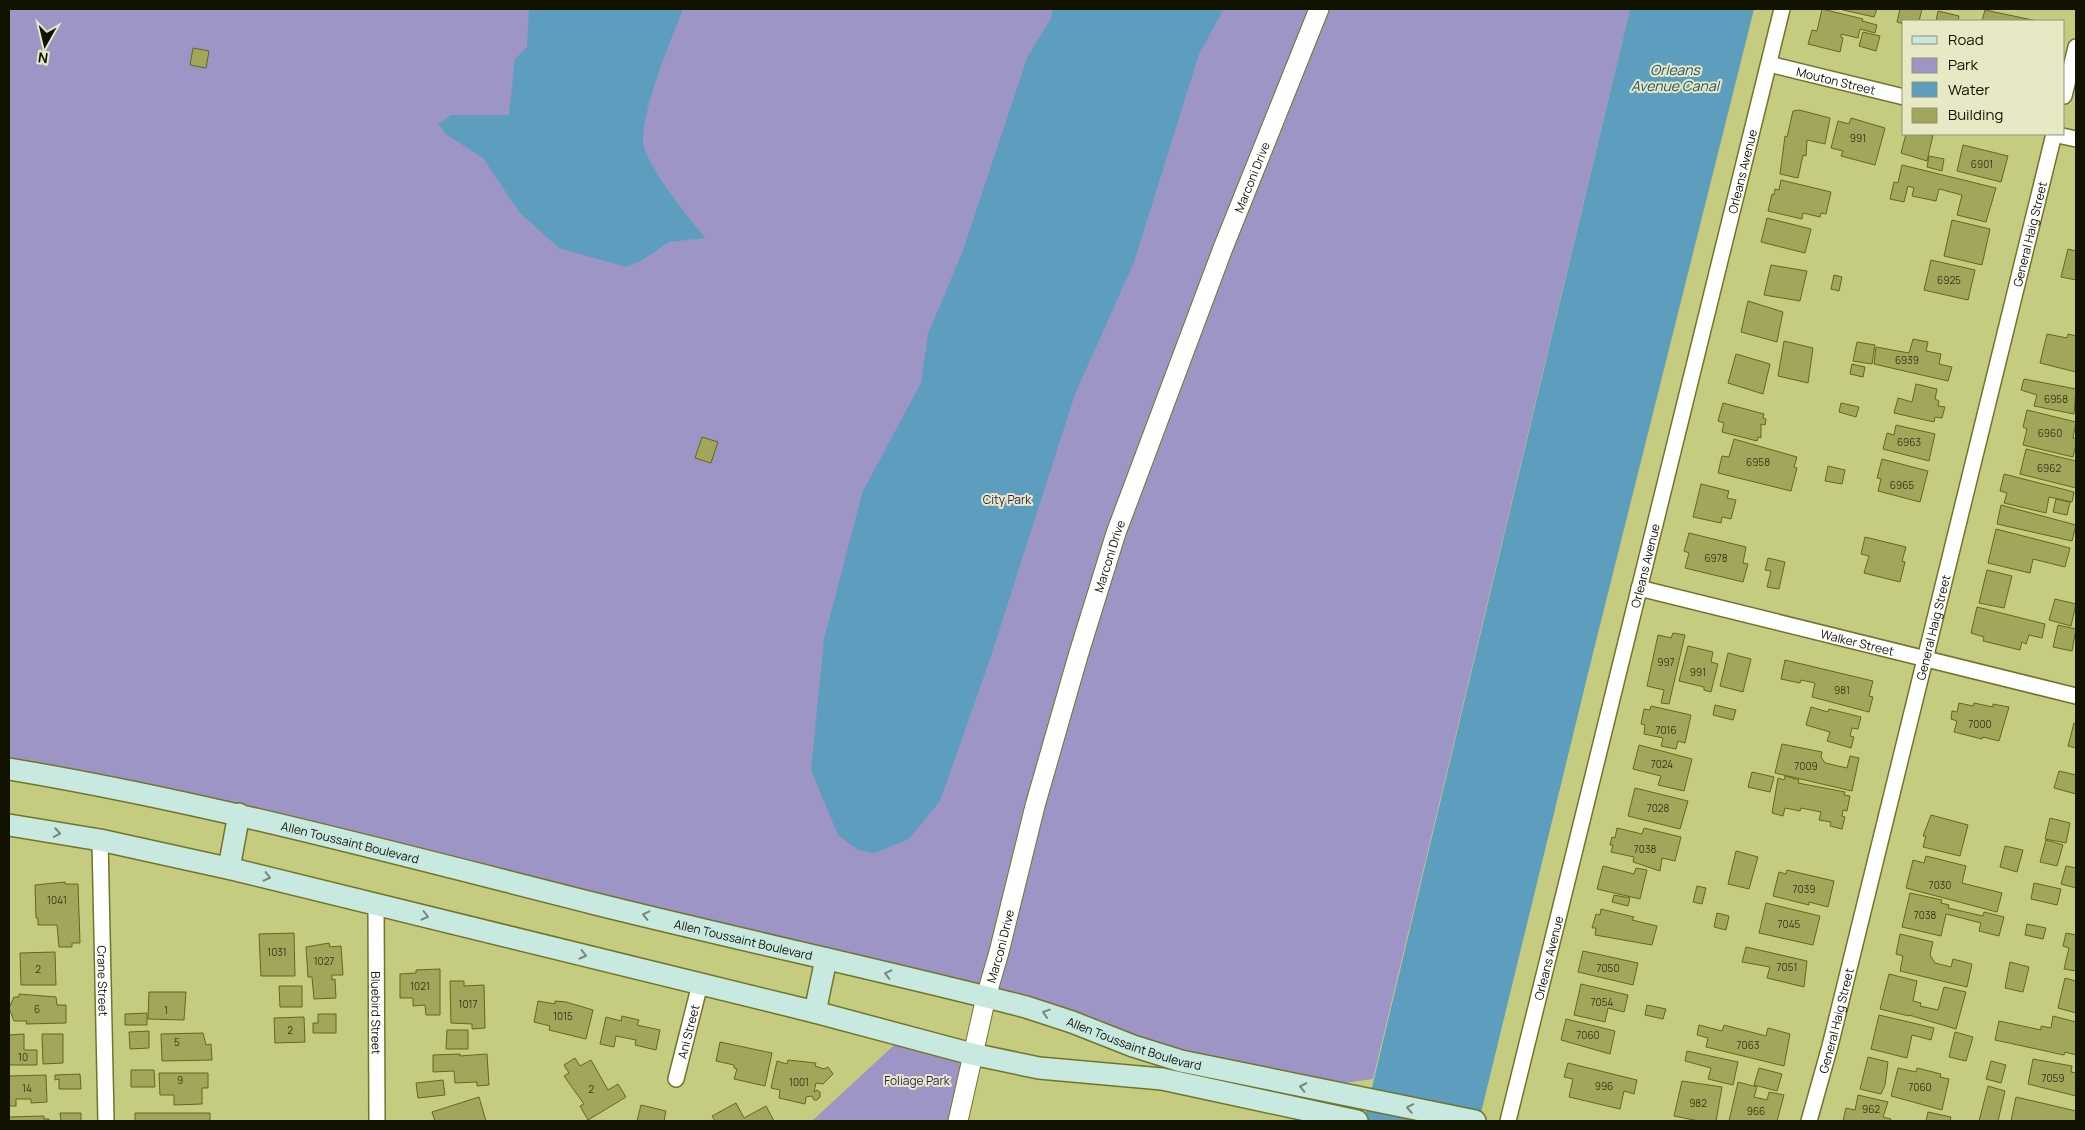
<svg xmlns="http://www.w3.org/2000/svg" width="2085" height="1130" viewBox="0 0 2085 1130" font-family="Manrope,sans-serif">
<style>
.green{fill:#9d95c6}
.water{fill:#5d9dbd}
.building{fill:#a1a65a;stroke:#646717}
.lines{fill:none;stroke-linecap:round;stroke-linejoin:round}
.minor-casing{stroke:#727528;stroke-width:18}
.tertiary-casing{stroke:#727528;stroke-width:21}
.secondary-casing{stroke:#727528;stroke-width:24}
.minor{stroke:#fff;stroke-width:15}
.tertiary{stroke:#fff;stroke-width:19}
.secondary{stroke:#c7e9e0;stroke-width:21}
.oneway{stroke:#75887b}
.labels{text-anchor:middle;dominant-baseline:central;stroke-width:4;stroke-linejoin:round;paint-order:stroke}
.number-label{font-size:10px;fill:#353716}
.street-label{font-size:12px;fill:#111200;stroke:#e6e9c4}
.park-label{font-size:12px;fill:#301c5e;stroke:#e6e9c4}
.water-label{font-size:14px;font-style:italic;fill:#1e5169;stroke:#e6e9c4}
</style>
<rect width="100%" height="100%" fill="#c6cc7f"/>
<path class="green" d="M9 9H1630L1373 1079 1309 1088 1072 1022 9 769Z
M905 1035 972 1054 958 1121H812Z"/>
<path class="water" d="M529 9H683C670 42 643 106 643 141 644 164 690 219 705 238L669 242 641 261 626 267 559 248 520 213 483 158 447 135 438 124 451 115H509L515 59 527 47Z
M1053 9H1224L1199 54 1134 262 1075 394 989 662 940 801 909 839 875 853 858 850 838 835 811 770 824 639 863 491 921 383 928 334 962 253 1027 58 1051 18Z
M1630 9H1754L1593 653 1479 1121H1364Z"/>
<path class="building" d="M1822 9 1863 19 1862 21 1877 25 1875 33 1860 29 1858 38 1841 34V37L1843 38 1840 52 1808 44 1812 30 1817 31Z
M1839 9H1877L1874 17Z
M1900 9H1922L1919 21H1904V24L1897 22Z
M1985 10 2037 21H1982Z
M1938 11 1959 16 1958 21H1936Z
M1863 32 1880 36 1876 51 1859 46Z
M193 48 209 51 206 68 190 65Z
M1799 110 1830 118 1825 144 1807 140 1806 156 1803 155 1798 178 1780 174 1785 136 1787 137 1793 111Z
M1851 118 1885 128 1875 165 1841 156 1843 151 1831 148 1838 121 1849 124Z
M1906 134 1933 135 1927 161 1901 153Z
M1963 145 2008 156 2001 182 1957 171Z
M1929 156 1944 159 1942 171 1927 167Z
M1902 165 1996 188 1986 222 1957 215 1962 195 1939 189 1936 201 1912 196 1914 188 1908 186 1904 202 1890 199 1894 182 1898 183Z
M1781 180 1831 192 1826 214 1821 213 1820 217 1803 213 1802 219 1768 211 1772 194 1774 195 1775 189 1779 190Z
M1767 218 1811 229 1805 253 1761 242Z
M1952 220 1990 229 1982 265 1944 256Z
M2068 249 2076 251V280L2061 277Z
M1931 260 1975 270 1968 300 1924 290Z
M1771 265 1807 271 1800 301 1764 295Z
M1834 275 1842 277 1839 291 1831 289Z
M1748 301 1783 312 1777 342 1741 332Z
M2047 334 2067 338 2068 334 2076 336V372L2040 363Z
M1913 339 1928 342 1926 351 1941 354 1939 364 1952 367 1948 381 1874 364 1876 347 1909 353Z
M1784 341 1813 348 1808 383 1778 376Z
M1857 342 1875 345 1872 364 1853 361Z
M1736 354 1770 364 1763 394 1728 383Z
M1852 364 1865 367 1863 377 1850 374Z
M2024 379 2076 389 2074 414 2034 406 2037 395 2021 390Z
M1916 384 1937 389 1935 399 1939 401 1938 406 1945 407 1942 418 1935 417 1934 422 1894 413 1898 398 1912 402Z
M1723 403 1764 414 1763 418 1766 419 1765 425 1761 424V438L1758 437 1757 441 1722 432 1724 423 1718 421Z
M1841 403 1859 407 1856 417 1839 412Z
M2027 410 2076 422 2073 438 2076 439V444L2073 457 2023 445 2027 429 2023 427Z
M1896 425 1935 434 1929 461 1883 449 1887 433 1894 435Z
M702 437 718 442 711 463 695 458Z
M1734 439 1797 457 1794 467 1797 468 1791 491 1718 473 1722 456 1729 457Z
M2026 449 2076 461V488L2020 474Z
M1882 459 1928 471 1920 502 1878 491 1881 479 1877 478Z
M1828 466 1845 470 1842 484 1825 481Z
M2004 474 2074 492 2072 502 2049 497 2046 513 2004 503 2007 493 2000 491Z
M1701 484 1729 491 1727 498 1736 500 1731 519 1722 517 1721 523 1693 517Z
M2056 499 2070 502 2067 515 2053 512Z
M2001 505 2076 525 2072 541 1997 524Z
M1996 529 2070 548 2065 567 2033 559 2030 573 1988 563Z
M1689 533 1746 547 1743 563 1748 564 1743 582 1685 568 1689 553 1684 551Z
M1865 537 1906 547 1902 561 1905 562 1900 582 1864 573 1869 556 1861 554Z
M1768 558 1785 562 1779 589 1767 587 1771 571 1765 570Z
M1987 570 2012 576 2004 608 1979 603Z
M2055 599 2076 604 2071 626 2049 620Z
M1977 607 2045 624 2042 638 2029 635 2026 644 2022 642 2020 650 1983 641 1984 637 1971 633Z
M2058 625 2076 629 2072 651 2053 647Z
M1673 633 1685 635 1669 704 1661 703 1664 690 1647 686 1658 635 1671 638Z
M1688 646 1713 652 1711 662 1718 664 1711 692 1704 690V687L1679 681Z
M1728 653 1751 659 1743 692 1720 686Z
M1785 660 1873 681 1869 696 1873 697 1869 712 1812 697 1815 683 1801 680 1800 683 1781 679Z
M1959 703 1973 706 1974 703 1993 707V704L2009 707 1999 741 1983 737 1982 739 1954 732 1957 721 1951 719 1952 711 1957 712Z
M1715 705 1736 710 1733 720 1713 715Z
M1651 706 1691 715 1685 743 1678 741 1676 749 1661 746 1663 738 1644 734 1645 725 1641 724 1644 709 1650 710Z
M1811 707 1828 712 1829 709 1861 717 1858 729 1852 728 1850 736 1854 737 1851 748 1827 741 1830 732 1806 725Z
M2074 723 2076 724V748L2068 746Z
M1782 744 1822 752 1821 757 1825 763 1847 768 1850 756 1859 758 1852 791 1775 773Z
M1639 745 1692 759 1684 791 1658 785 1661 776 1633 769Z
M2059 771 2076 775V794L2054 788Z
M1752 772 1774 777 1770 792 1748 787Z
M1785 776 1799 780 1798 783 1845 792 1844 795 1850 796 1847 811 1843 810 1842 816 1845 817 1842 829 1830 826 1831 822 1819 820 1821 812 1801 808 1800 811 1785 808 1783 816 1772 813 1778 778 1784 780Z
M1635 788 1688 801 1680 829 1628 816Z
M1931 815 1968 825 1960 856 1923 847 1926 836H1923Z
M2050 818 2070 823 2066 843 2045 839Z
M1617 828 1642 834 1644 828 1681 837 1675 861 1662 858 1660 871 1633 862 1634 857 1611 852 1613 845H1610L1612 837 1615 838Z
M2046 840 2063 845 2057 866 2040 862Z
M2005 846 2023 850 2017 872 2000 867Z
M1736 851 1758 857 1749 889 1728 884Z
M1926 856 1966 866 1962 883 2002 893 1997 912 1906 888 1913 860 1924 863Z
M1603 866 1634 874 1636 868 1647 870 1640 899 1597 889Z
M2066 866 2076 868V888L2061 884Z
M1787 870 1834 881 1828 907 1809 902V905L1773 896 1779 872 1786 874Z
M65 882V884H78L80 943H72V947H59L57 925H38V918H36L35 885Z
M2034 883 2061 889 2057 905 2031 899Z
M1697 886 1706 888 1702 904 1693 902Z
M1910 893 1942 900 1941 903 1949 905 1948 908 1983 916 1984 912 2004 917 1999 936 1979 931 1981 923 1946 914 1941 936 1902 927Z
M1614 895 1630 898 1628 906 1612 902Z
M1766 903 1820 916 1813 945 1759 933Z
M1601 909 1634 917 1632 920 1657 926 1652 945 1595 935 1596 928H1592L1596 914 1600 915Z
M1717 913 1729 916 1726 930 1714 927Z
M2027 924 2046 928 2043 939 2025 935Z
M294 933 295 976H261L259 934Z
M2066 933 2076 935V971L2064 969 2069 948 2063 946Z
M1900 934 1933 942 1930 955 1935 963 1951 967 1953 959 1972 964 1967 987 1900 971 1903 956 1896 954Z
M329 943 330 947 341 946 343 975H332V980L335 979 336 998 314 999 312 977H308L306 947Z
M1746 947 1807 961 1804 987 1767 978 1770 967 1742 962Z
M1583 951 1638 963 1633 985 1578 972Z
M55 952 56 985H21L20 953Z
M2010 962 2029 967 2023 992 2005 988Z
M440 969V1015H426L425 1005 413 1006V998H400V974L416 973V970Z
M1889 974 1917 981 1913 1001 1921 1003 1920 1006 1938 1010 1944 987 1966 992 1956 1029 1909 1015V1016L1880 1009Z
M2065 978 2076 981V1013L2058 1008Z
M450 981H464V986L484 985 485 1028 472 1029V1024L451 1023Z
M1581 984 1628 995 1624 1012 1608 1008 1605 1022 1574 1015Z
M279 986H302V1007H280Z
M149 992H186L184 1020 148 1019Z
M19 994 56 997 57 1005H66V1023L26 1024 27 1021H14L9 1008 14 997H19Z
M538 1001 555 1004V1001L566 1002 593 1010 586 1039 549 1030 550 1026 534 1022Z
M1647 1005 1666 1009 1663 1019 1645 1015Z
M147 1013V1025H125V1014Z
M318 1014H336V1033H313V1023H318Z
M1879 1015 1934 1028 1931 1040 1912 1035 1907 1058 1871 1049Z
M622 1016 639 1020 637 1025 660 1030 656 1050 635 1045 636 1040 616 1036 614 1047 600 1044 606 1017 621 1021Z
M2053 1016 2076 1022V1055L2065 1052 2064 1055 1995 1040 1999 1021 2041 1030V1026L2051 1028Z
M304 1017 305 1042 275 1043 274 1018Z
M1566 1019 1615 1031 1610 1054 1561 1040Z
M1699 1025 1722 1031 1724 1025 1766 1036 1768 1028 1790 1034 1784 1066 1706 1047 1708 1038 1697 1035Z
M447 1030H468V1049H446Z
M149 1031V1048L130 1049 129 1032Z
M1955 1032 1973 1037 1966 1061 1949 1057Z
M203 1033 206 1045 211 1044 212 1060 162 1061 161 1034Z
M24 1034V1050H37V1065H9V1035Z
M42 1034H63V1063L43 1064Z
M720 1042 772 1053 765 1086 734 1079 737 1069 734 1068V1065L716 1061Z
M1687 1051 1738 1062 1733 1085 1708 1079 1711 1068 1685 1061Z
M460 1054V1056L487 1054 489 1085 477 1086V1082L455 1083 454 1071 433 1072V1055Z
M1868 1057 1888 1062 1885 1085 1881 1094 1860 1089Z
M575 1058 580 1066 591 1060 608 1090 618 1084 626 1097 588 1120 580 1106 584 1104 564 1076 569 1073 564 1065Z
M2033 1059 2072 1066 2071 1072 2076 1073V1096L2028 1084Z
M788 1060 816 1063 815 1066 824 1069 828 1067 833 1074 823 1084 816 1083 814 1092 817 1090 820 1092V1097L817 1100H814L812 1096 806 1097 805 1104 779 1098 780 1090 771 1088 777 1061 787 1064Z
M1991 1061 2006 1065 2001 1083 1986 1079Z
M1568 1063 1637 1080 1634 1094 1624 1091 1620 1109 1569 1097 1573 1079 1564 1077Z
M1759 1068 1782 1074 1777 1091 1754 1085Z
M1898 1068 1916 1072 1917 1068 1941 1074 1940 1077 1949 1079 1942 1110 1891 1096Z
M131 1070H154L155 1087H131Z
M159 1073H208V1088H202V1104L174 1105V1095H160Z
M80 1074 81 1089H59V1079L55 1080V1075Z
M46 1075 47 1102 31 1103V1099H16V1106H9V1076Z
M443 1080 445 1095 418 1098 416 1083Z
M1682 1081 1722 1087 1716 1121H1699L1674 1116Z
M1738 1082 1757 1087 1754 1097 1767 1100 1769 1092 1784 1095 1777 1121H1729Z
M1988 1086 2005 1091 1998 1121H1979Z
M1858 1095 1888 1102 1883 1117 1891 1119 1890 1121H1843L1846 1108 1855 1110Z
M479 1097 486 1121H435L432 1112Z
M2016 1097 2076 1111V1121H2011Z
M736 1103 744 1118 766 1106 774 1121H715L712 1116Z
M641 1105 666 1111 664 1121H637Z
M1928 1112 1951 1117 1950 1121H1926Z
M60 1113H81V1121H61Z
M135 1113H210V1121H135Z
M44 1116V1119H49V1121H9V1117Z"/>
<g class="lines">
<g class="minor-casing">
<g id="minor">
<path id="s1" d="M1769 64 1904 97"/>
<path d="M2064 96 2076 47"/>
<path d="M2053 134 2076 139"/>
<path id="s2" d="M1639 588 2076 696"/>
<path id="s3" d="M100 840 106 1121"/>
<path id="s4" d="M376 904 377 1121"/>
<path id="s5" d="M676 1079 700 984"/>
<path id="s6" d="M1508 1121 1782 9"/>
<path id="s7" d="M1809 1121 1830 1046 2054 134"/>
</g>
</g>
<g class="tertiary-casing">
<g id="tertiary">
<path id="s8" d="M958 1121 986 997 999 952 1035 806 1078 656 1116 533 1223 248 1319 9"/>
</g>
</g>
<g class="secondary-casing">
<g id="secondary">
<path id="s9" d="M9 769C206 802 398 854 592 903 736 939 882 970 1026 1007L1072 1022 1133 1046 1181 1061 1475 1121"/>
<path d="M9 825 100 840 236 870 815 1012 972 1054 1039 1068 1162 1079 1357 1121"/>
<path d="M229 868 239 814"/>
<path d="M815 1012 826 959"/>
</g>
</g>
<use href="#minor" class="minor"/>
<use href="#tertiary" class="tertiary"/>
<use href="#secondary" class="secondary"/>
</g>
<defs><path id="oneway-chevron" d="M-2-3.5L2.5 0L-2 3.5" fill="none" stroke-width="1.6" stroke-linecap="round" stroke-linejoin="round" transform="scale(1.25)"/></defs>
<g class="oneway">
<use href="#oneway-chevron" transform="translate(57 833) rotate(10)"/>
<use href="#oneway-chevron" transform="translate(267 877) rotate(14)"/>
<use href="#oneway-chevron" transform="translate(646 915) rotate(-167)"/>
<use href="#oneway-chevron" transform="translate(425 916) rotate(14)"/>
<use href="#oneway-chevron" transform="translate(583 955) rotate(14)"/>
<use href="#oneway-chevron" transform="translate(888 974) rotate(-166)"/>
<use href="#oneway-chevron" transform="translate(1046 1013) rotate(-162)"/>
<use href="#oneway-chevron" transform="translate(1303 1087) rotate(-168)"/>
<use href="#oneway-chevron" transform="translate(1410 1108) rotate(-169)"/>
</g>
<g class="labels">
<g class="number-label">
<text x="1858" y="138">991</text>
<text x="1982" y="164">6901</text>
<text x="1949" y="280">6925</text>
<text x="1907" y="360">6939</text>
<text x="2056" y="399">6958</text>
<text x="2050" y="433">6960</text>
<text x="1909" y="442">6963</text>
<text x="1758" y="462">6958</text>
<text x="2049" y="468">6962</text>
<text x="1902" y="485">6965</text>
<text x="1716" y="558">6978</text>
<text x="1666" y="662">997</text>
<text x="1698" y="672">991</text>
<text x="1842" y="690">981</text>
<text x="1980" y="724">7000</text>
<text x="1666" y="730">7016</text>
<text x="1662" y="764">7024</text>
<text x="1806" y="766">7009</text>
<text x="1658" y="808">7028</text>
<text x="1645" y="849">7038</text>
<text x="1940" y="885">7030</text>
<text x="1804" y="889">7039</text>
<text x="57" y="900">1041</text>
<text x="1925" y="915">7038</text>
<text x="1789" y="924">7045</text>
<text x="277" y="952">1031</text>
<text x="324" y="961">1027</text>
<text x="1787" y="967">7051</text>
<text x="1608" y="968">7050</text>
<text x="38" y="969">2</text>
<text x="420" y="986">1021</text>
<text x="1602" y="1002">7054</text>
<text x="468" y="1004">1017</text>
<text x="37" y="1009">6</text>
<text x="166" y="1010">1</text>
<text x="563" y="1016">1015</text>
<text x="290" y="1030">2</text>
<text x="1588" y="1035">7060</text>
<text x="177" y="1042">5</text>
<text x="1748" y="1045">7063</text>
<text x="23" y="1057">10</text>
<text x="2053" y="1078">7059</text>
<text x="180" y="1080">9</text>
<text x="799" y="1082">1001</text>
<text x="1604" y="1086">996</text>
<text x="1920" y="1087">7060</text>
<text x="27" y="1088">14</text>
<text x="591" y="1089">2</text>
<text x="1698" y="1103">982</text>
<text x="1871" y="1109">962</text>
<text x="1756" y="1111">966</text>
</g>
<g class="street-label">
<text stroke="none"><textPath href="#s1" startOffset="69">Mouton Street</textPath></text>
<text stroke="none"><textPath href="#s6" startOffset="978">Orleans Avenue</textPath></text>
<text stroke="none"><textPath href="#s8" startOffset="990">Marconi Drive</textPath></text>
<text stroke="none"><textPath href="#s7" startOffset="914">General Haig Street</textPath></text>
<text stroke="none"><textPath href="#s8" startOffset="585">Marconi Drive</textPath></text>
<text stroke="none"><textPath href="#s6" startOffset="572">Orleans Avenue</textPath></text>
<text stroke="none"><textPath href="#s7" startOffset="509">General Haig Street</textPath></text>
<text stroke="none"><textPath href="#s2" startOffset="225">Walker Street</textPath></text>
<text stroke="none"><textPath href="#s9" startOffset="349">Allen Toussaint Boulevard</textPath></text>
<text stroke="none"><textPath href="#s9" startOffset="754">Allen Toussaint Boulevard</textPath></text>
<text stroke="none"><textPath href="#s8" startOffset="180">Marconi Drive</textPath></text>
<text stroke="none"><textPath href="#s6" startOffset="168">Orleans Avenue</textPath></text>
<text stroke="none"><textPath href="#s3" startOffset="141">Crane Street</textPath></text>
<text stroke="none"><textPath href="#s4" startOffset="109">Bluebird Street</textPath></text>
<text stroke="none"><textPath href="#s7" startOffset="104">General Haig Street</textPath></text>
<text stroke="none"><textPath href="#s5" startOffset="49">Ani Street</textPath></text>
<text stroke="none"><textPath href="#s9" startOffset="1159">Allen Toussaint Boulevard</textPath></text>
</g>
<g class="park-label">
<text x="1007" y="499">City Park</text>
<text x="917" y="1080">Foliage Park</text>
</g>
<g class="water-label">
<text x="1675" y="69">Orleans<tspan x="1675" dy="16">Avenue Canal</tspan></text>
</g>
</g>
<rect width="2085" height="1130" fill="none" stroke="#111200" stroke-width="20"/>
<rect x="1902" y="20" width="162" height="115" fill="#e6e9c4" stroke="#919376"/>
<rect x="1912" y="36" width="25" height="8" fill="#c7e9e0" stroke="#919376"/>
<text x="1948" y="45" font-size="15" fill="#111200">Road</text>
<rect x="1912" y="58" width="25" height="15" fill="#9d95c6" stroke="#919376"/>
<text x="1948" y="70" font-size="15" fill="#111200">Park</text>
<rect x="1912" y="82" width="25" height="15" fill="#5d9dbd" stroke="#919376"/>
<text x="1948" y="95" font-size="15" fill="#111200">Water</text>
<rect x="1912" y="108" width="25" height="15" fill="#a1a65a" stroke="#919376"/>
<text x="1948" y="120" font-size="15" fill="#111200">Building</text>
<g transform="translate(45 45) rotate(188)" stroke="#e6e9c4" stroke-width="4" paint-order="stroke">
<path d="M0-4L9 19L0 12L-9 19Z" fill="#111200"/>
<text y="-8" font-size="14" font-weight="bold" text-anchor="middle" fill="#111200">N</text>
</g>
</svg>
